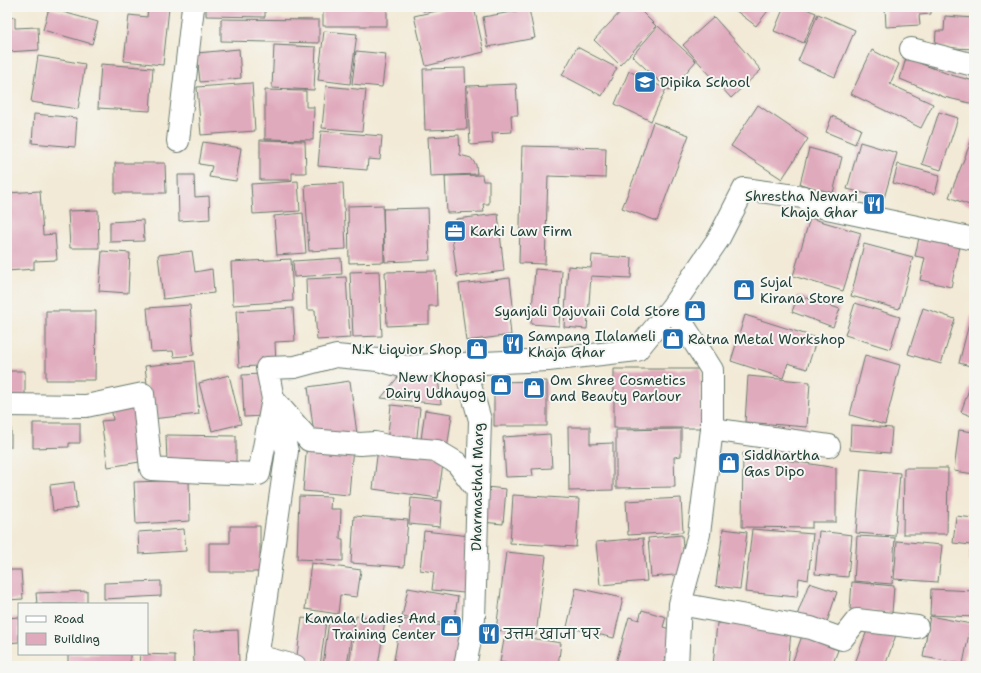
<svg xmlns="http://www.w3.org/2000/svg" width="981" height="673" viewBox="0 0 981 673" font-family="'Shantell Sans','Playpen Sans Deva',sans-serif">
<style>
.building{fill:#e0aabd}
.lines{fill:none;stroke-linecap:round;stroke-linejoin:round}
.street-casing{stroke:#697a6d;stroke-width:24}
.street{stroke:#fff;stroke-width:22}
.labels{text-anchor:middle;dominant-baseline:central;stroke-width:4;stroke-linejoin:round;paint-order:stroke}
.poi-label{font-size:14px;fill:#1f3d34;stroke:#f6f6f2;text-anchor:start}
.street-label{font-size:14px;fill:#1f3d34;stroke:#f6f6f2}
</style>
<rect width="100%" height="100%" fill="#f6f6f2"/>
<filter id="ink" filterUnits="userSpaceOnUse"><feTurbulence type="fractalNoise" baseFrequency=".025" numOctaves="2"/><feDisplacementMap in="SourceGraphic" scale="8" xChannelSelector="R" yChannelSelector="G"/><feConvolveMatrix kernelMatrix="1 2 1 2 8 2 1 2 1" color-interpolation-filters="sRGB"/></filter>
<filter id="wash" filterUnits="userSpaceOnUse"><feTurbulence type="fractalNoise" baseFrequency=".012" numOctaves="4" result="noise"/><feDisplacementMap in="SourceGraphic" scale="16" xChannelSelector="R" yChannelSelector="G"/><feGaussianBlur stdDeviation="0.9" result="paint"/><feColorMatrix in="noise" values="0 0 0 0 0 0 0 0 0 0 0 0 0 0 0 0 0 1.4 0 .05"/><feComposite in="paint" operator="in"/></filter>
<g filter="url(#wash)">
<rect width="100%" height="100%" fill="#f2ead6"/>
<g id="blocks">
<path class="building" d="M148 7 169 8 163 65 124 61 129 15 147 17Z
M206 7H265V17L206 16Z
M323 7H387V26H323Z
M422 7H436V8L423 11Z
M454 7H474L484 52 426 66 414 16Z
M625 7H637L656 26 620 65 594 40Z
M731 7H771L756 26Z
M784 7H801L816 13 804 43 774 31Z
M885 7H931V14L919 15 920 25 886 27Z
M49 8 98 22 92 44 43 30Z
M529 9 535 38 488 47 483 17Z
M818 14 855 30 835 77 798 61Z
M945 16 974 18V49L935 47 936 31H944Z
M15 17V28L38 27 39 50 7 52V18Z
M714 17 761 70 731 98 683 45Z
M221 19 319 20V43L221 41Z
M658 26 696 61 670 91 632 56Z
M324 31 357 34 350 84 318 80Z
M274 45 316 47 314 90 272 88Z
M577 47 617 68 602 96 562 75Z
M239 49 241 78 200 82 197 53Z
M872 50 899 64 890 84 933 104 921 128 851 94Z
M356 51 386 54 382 87 352 84Z
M38 56 85 64 78 109 31 102Z
M906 58 951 75 974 81V104L944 97 900 79Z
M101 64 153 68 150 111 98 108Z
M465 68 467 129 425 130 423 69Z
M629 71 666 89 651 121 615 104Z
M252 83 255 131 201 135 197 87Z
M516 84 518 115H511L512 132 492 133 493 143 470 145 467 86Z
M326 86 366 90 362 131 322 128Z
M265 90 306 91V107H314L313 140 265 139Z
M758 105 808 139 782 179 731 146Z
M939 112 958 118 941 170 922 164Z
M34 114 77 118 75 147 32 143Z
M832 116 861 129 855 144 826 132Z
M653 122 689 135 657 221 622 208 636 173Z
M321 131 382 136 380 160 368 159 367 170 318 166Z
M974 134V207L949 197Z
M459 135 460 155 471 158 476 165 477 174 430 176 428 137Z
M260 140 305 141 306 173H292V180H260Z
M203 142 241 148 236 181 209 177 212 166 199 164Z
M860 142 897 153 884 198 847 189Z
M522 146 606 148 605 178 548 176 545 264 519 263Z
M809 148 842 157 833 193 800 184Z
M115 163H165L166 193H115Z
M898 164 940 175 935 194 893 183Z
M178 175H194L195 197 209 196 210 219 179 221Z
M482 175 483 181H489V204H483L484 212 447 213 445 176Z
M298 181 300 211 253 214 251 184Z
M343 183 346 249 309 251 305 185Z
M40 191 43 235 55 234 57 260 34 261V269L7 271V193Z
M383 205 384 262 349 263 348 206Z
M428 208 430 260 385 262 383 209Z
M98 210 99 248H70L68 211Z
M303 213 306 253 277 255 274 216Z
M498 214 504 271 457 277 452 238 458 237 456 219Z
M810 218 861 233 843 291 793 276Z
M143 220 144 241 110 242V222Z
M920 233 961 242 951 287 920 280 925 258 915 256Z
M864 244 913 257 899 309 851 296Z
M102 251 130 253 128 293 99 291Z
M192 251 195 272 212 269 214 293 163 299 158 255Z
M592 255 632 258 631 278 591 276 587 329 564 327 568 266 591 268Z
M341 258 342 274 294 277 293 261Z
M291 259 293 301 233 305 231 262Z
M535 269 562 271 559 326 531 324Z
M379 271 382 336 353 337 350 272Z
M436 271 437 306H429V324L387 326 385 272Z
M346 277 350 338 317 340 315 310H307L306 279Z
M510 278 514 315 509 316 511 335 466 341 459 284Z
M798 295 840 309 833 327 792 312Z
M855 303 900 317 890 349 845 335Z
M190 305 194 355 174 357 173 351 151 352 147 308Z
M293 308 295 341 275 342 276 365 239 367 236 311Z
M923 308 955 319 941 364 908 354Z
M46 311H96L95 380H46Z
M745 315 817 338 807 369 788 363 783 378 731 361Z
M971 316 974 317V367L959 363Z
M865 355 900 365 885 425 850 415Z
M194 361 199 414 151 419 145 366Z
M437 369 441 404 381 398 403 371Z
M614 369H701V428H614Z
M7 371H25V400L7 399Z
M262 374 264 416 244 417 242 375Z
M229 375 241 424 212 431 199 383Z
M974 375V417L961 412Z
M748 376 810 382 807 427 745 422Z
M350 381 357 434 314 435 308 387Z
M547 381V426H494V382Z
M137 402 146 461 108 467 101 421 113 420 111 405Z
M391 405 420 408 416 446 387 443Z
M425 410 452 414 447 450 420 447Z
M7 420H11V447H7Z
M33 423H80V443H69V447L33 448Z
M851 425 892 428 890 453 850 450Z
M568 427H590V444L613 443V490L569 491Z
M681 429V456L674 457 675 487 616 488V430Z
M959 430 974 432V474L954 471Z
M550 434 552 468 532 469 533 476 506 477 503 437Z
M166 435 236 436V463H167Z
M307 442 353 446 349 495 303 491Z
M378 448 444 457 438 498 373 489Z
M743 453 836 468V522H812V528L742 527Z
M904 468H948L947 534H903Z
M861 469 900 473 895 536 856 533Z
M189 480 190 521 136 524 134 482Z
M74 482 77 508 53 511 50 485Z
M486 487 506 489 503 524 482 522Z
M513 495 579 499 576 547 510 543Z
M299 496 331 497 330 509H341L340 539H343V561L297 559Z
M411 498 442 501 440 527 409 524Z
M681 498 683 532 628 535 626 501Z
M354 516 408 520 404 567 351 563Z
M956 516 974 518V563H969L971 545 953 543Z
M230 526H260V572H209V543H230Z
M184 529 186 551 139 554 138 532Z
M723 529 747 532 740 589 716 586Z
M752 529 813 534 808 580 799 578 797 597 745 592Z
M424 531 470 536 464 593 432 590 434 572 420 570Z
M819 531 852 535 848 577 815 574Z
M682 535 685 574 651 577 648 538Z
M857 536 895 538 892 584 854 581Z
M643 538 647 581 600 585 596 542Z
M897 541 942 545 938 582 894 579Z
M506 552 546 556 536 635 496 630Z
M311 563 361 570 357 597 340 595 338 614 305 609Z
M7 570H21L23 599 7 600Z
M161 581V596L104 599V583Z
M852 582 894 586 892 613 850 609Z
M809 583 837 592 825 628 796 618Z
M408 588 458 597 453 625 402 617Z
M576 588 623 598 614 638 567 627Z
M931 589 974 591V617L930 615Z
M87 591V604H37L36 593Z
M642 610 666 617 663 627 673 630 663 666H615L629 617 639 620Z
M356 616 385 620 378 666H349Z
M930 616 971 624 963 664 923 657Z
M19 617V642L7 643V618Z
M302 618 326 621 320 666 296 663Z
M401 619 462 629 455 666H393Z
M329 620 353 623 347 666H323Z
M717 623 791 630 788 666H713Z
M869 625 896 635 885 666H864L855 663Z
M238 630 239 663 194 665 193 632Z
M505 634 561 643 558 666H523L500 662Z
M802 636 838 650 832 666H791Z
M68 654H130V666H68Z
M140 654 175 655V666H139Z"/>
</g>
</g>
<g filter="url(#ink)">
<use href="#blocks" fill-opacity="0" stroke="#697a6d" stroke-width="1"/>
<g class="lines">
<g class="street-casing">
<path id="street" d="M911 49 974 65
M178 141 193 7
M672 307 712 370V429L699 534 680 604 677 666
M7 405 86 406 143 394 151 469 205 472 259 474 273 399 309 440 360 444 375 443 390 447 437 451 457 463 478 491
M712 429 829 446
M680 604 811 628 842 639 857 620 917 627
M257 656 295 666
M256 666 287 451 273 399 267 368 295 367 336 356 378 360 406 367 445 364H462
M465 666 474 619 480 420 468 378 462 364 548 360 637 350 672 307 719 238 744 189 803 197 822 207 974 239"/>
</g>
<use href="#street" class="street"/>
</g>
</g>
<defs>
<g id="school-square" transform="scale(1.15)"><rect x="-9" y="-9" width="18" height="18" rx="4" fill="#1f6fb2" stroke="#f6f6f2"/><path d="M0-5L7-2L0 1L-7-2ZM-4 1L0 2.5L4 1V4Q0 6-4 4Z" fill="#fff"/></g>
<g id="restaurant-square" transform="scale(1.15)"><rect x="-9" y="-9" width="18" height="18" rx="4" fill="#1f6fb2" stroke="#f6f6f2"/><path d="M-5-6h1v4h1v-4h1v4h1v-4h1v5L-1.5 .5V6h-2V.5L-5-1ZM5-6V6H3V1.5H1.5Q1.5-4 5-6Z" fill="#fff"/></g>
<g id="office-square" transform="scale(1.15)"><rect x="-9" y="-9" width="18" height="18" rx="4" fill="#1f6fb2" stroke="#f6f6f2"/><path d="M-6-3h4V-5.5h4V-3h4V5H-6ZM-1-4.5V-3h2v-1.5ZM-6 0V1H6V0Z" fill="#fff"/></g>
<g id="shop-square" transform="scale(1.15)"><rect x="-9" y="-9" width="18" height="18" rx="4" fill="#1f6fb2" stroke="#f6f6f2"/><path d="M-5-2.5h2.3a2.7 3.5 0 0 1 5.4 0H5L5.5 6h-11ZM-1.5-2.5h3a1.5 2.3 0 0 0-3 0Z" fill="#fff"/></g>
</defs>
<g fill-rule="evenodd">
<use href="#school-square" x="645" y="82"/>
<use href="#restaurant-square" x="874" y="204"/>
<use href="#office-square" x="455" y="231"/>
<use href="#shop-square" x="744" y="290"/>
<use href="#shop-square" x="695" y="311"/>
<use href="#shop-square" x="673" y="339"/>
<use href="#restaurant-square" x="513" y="344"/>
<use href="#shop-square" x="477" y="349"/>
<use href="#shop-square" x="501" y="385"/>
<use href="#shop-square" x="534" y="388"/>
<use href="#shop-square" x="729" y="463"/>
<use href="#shop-square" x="451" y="626"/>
<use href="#restaurant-square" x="489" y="634"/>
</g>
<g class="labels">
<g class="poi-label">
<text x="660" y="82">Dipika School</text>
<text x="858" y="196" text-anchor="end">Shrestha Newari<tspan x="858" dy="16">Khaja Ghar</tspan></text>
<text x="470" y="231">Karki Law Firm</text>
<text x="760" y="282">Sujal<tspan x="760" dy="16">Kirana Store</tspan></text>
<text x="680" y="311" text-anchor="end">Syanjali Dajuvaii Cold Store</text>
<text x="528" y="336">Sampang Ilalameli<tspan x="528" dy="16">Khaja Ghar</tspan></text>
<text x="688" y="339">Ratna Metal Workshop</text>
<text x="462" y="349" text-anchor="end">N.K Liquior Shop</text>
<text x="486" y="377" text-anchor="end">New Khopasi<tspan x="486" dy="16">Dairy Udhayog</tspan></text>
<text x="550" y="380">Om Shree Cosmetics<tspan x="550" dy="16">and Beauty Parlour</tspan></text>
<text x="744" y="455">Siddhartha<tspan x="744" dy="16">Gas Dipo</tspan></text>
<text x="436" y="618" text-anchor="end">Kamala Ladies And<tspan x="436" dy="16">Training Center</tspan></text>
<text x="504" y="634">उत्तम खाजा घर</text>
</g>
<g class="street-label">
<text transform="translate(477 487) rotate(-89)">Dharmasthal Marg</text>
</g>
</g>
<rect width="981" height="673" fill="none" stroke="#f6f6f2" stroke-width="24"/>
<rect x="18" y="603" width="130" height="52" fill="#f6f6f2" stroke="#a0aca6"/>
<rect x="26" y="616" width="20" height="6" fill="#ffffff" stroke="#a0aca6"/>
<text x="54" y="623" font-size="12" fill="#1f3d34">Road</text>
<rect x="26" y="633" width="20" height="12" fill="#e0aabd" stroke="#a0aca6"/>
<text x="54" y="643" font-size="12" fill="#1f3d34">Building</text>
</svg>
